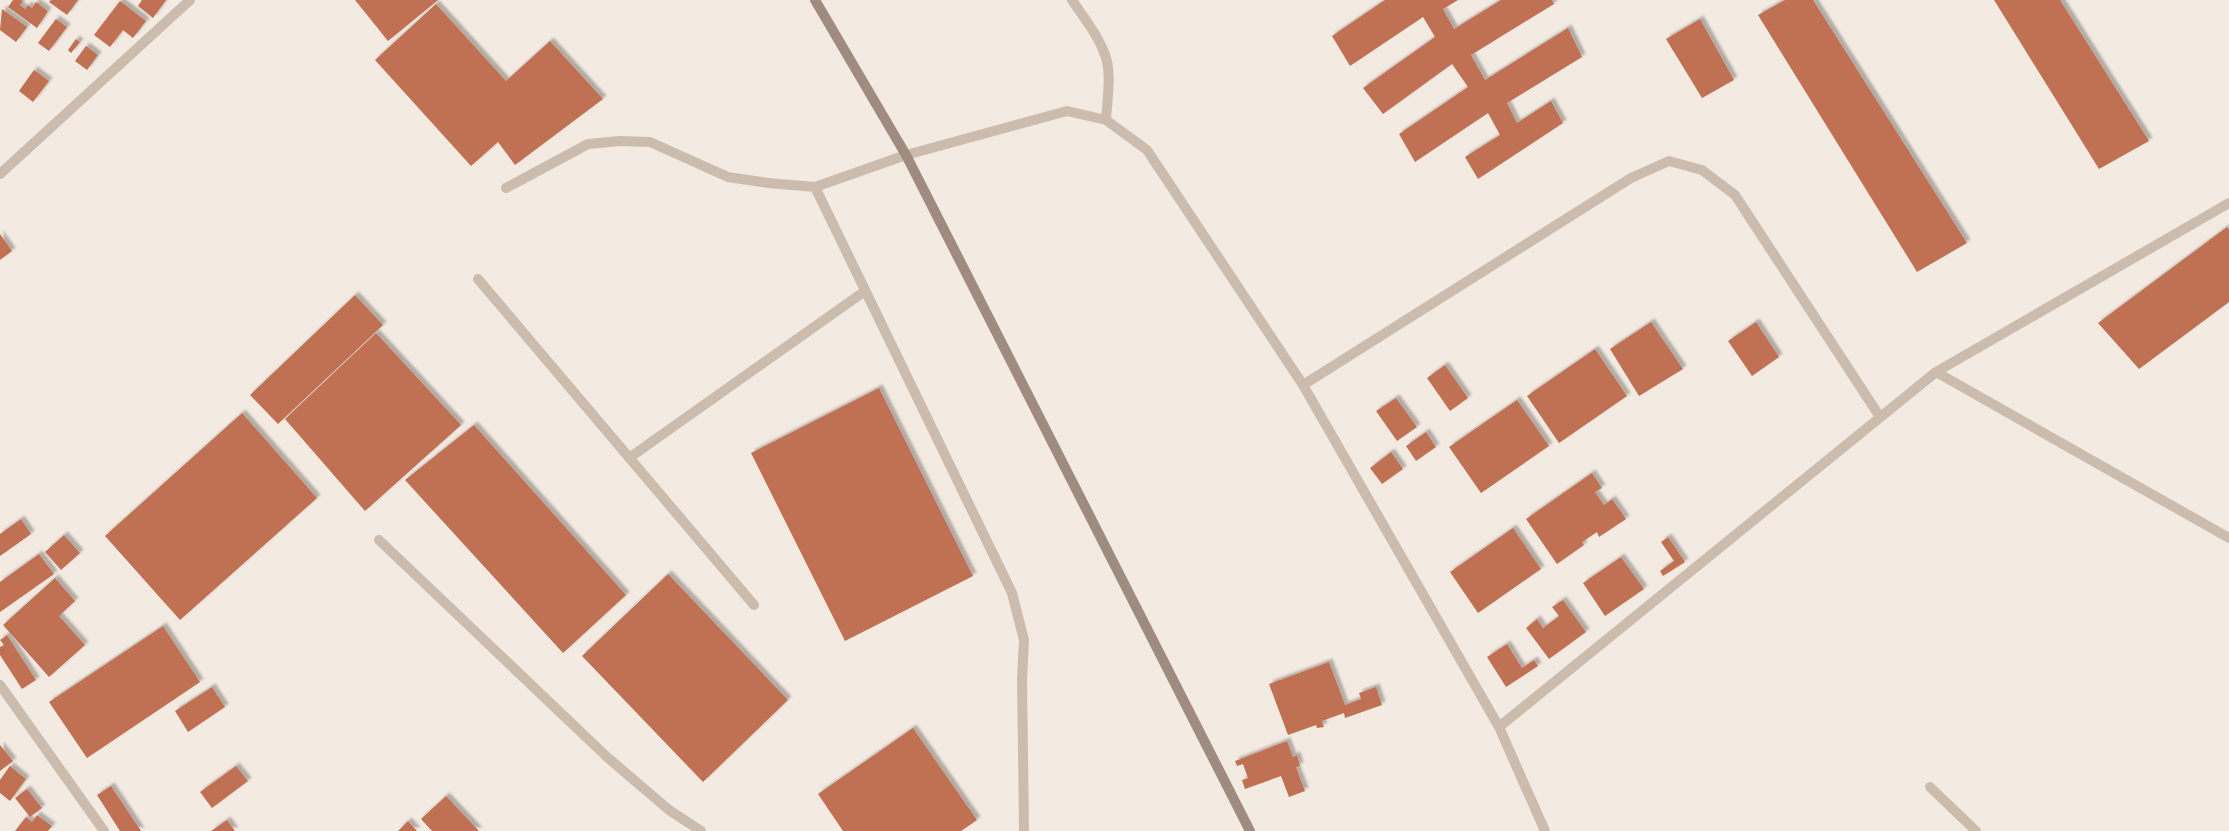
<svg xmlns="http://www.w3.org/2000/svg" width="2229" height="831" viewBox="0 0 2229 831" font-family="'Golos Text',sans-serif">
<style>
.building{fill:#c06f52;filter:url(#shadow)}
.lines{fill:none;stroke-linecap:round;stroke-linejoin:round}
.lane{stroke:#cbbcae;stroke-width:10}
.street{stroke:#cbbcae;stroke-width:10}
.secondary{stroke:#9f8b7f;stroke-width:10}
</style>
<defs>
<filter id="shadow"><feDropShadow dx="3.5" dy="-3.5" stdDeviation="1" flood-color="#0004"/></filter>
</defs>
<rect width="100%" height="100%" fill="#f3ebe2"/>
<path class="building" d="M13 0H21L23 1 20 5 25 9 28 5 32 8 36 2 48 11 37 28 8 7Z
M51 0H78L67 15 49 2Z
M142 0H166L153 18 138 6Z
M355 0H438L388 41Z
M1385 0H1458L1443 9 1454 29 1501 0H1552L1554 4 1471 55 1485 80 1568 28 1582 57 1507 103 1517 123 1551 101 1563 123 1478 179 1465 157 1500 135 1488 113 1415 162 1399 134 1468 87 1452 64 1383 114 1363 88 1435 37 1423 17 1350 66 1332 36Z
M1785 0H1813L1967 243 1917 272 1758 15Z
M1994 0H2060L2149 141 2099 169Z
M120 1 146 21 133 38 123 30 110 47 94 35Z
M436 4 506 81 550 41 603 99 515 165 498 142 471 166 375 60Z
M2 9 27 27 16 42 0 30Z
M56 19 67 27 49 51 38 43Z
M1700 19 1734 80 1702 98 1666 39Z
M76 39 80 42 71 53 68 50Z
M86 46 98 55 87 70 75 61Z
M34 70 49 81 33 102 19 91Z
M2227 227 2229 230V302L2139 369 2098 323Z
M0 234 12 251 0 260Z
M355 295 383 325 278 424 250 395Z
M1651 322 1683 369 1639 396 1610 349Z
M1756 322 1779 357 1752 376 1728 341Z
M376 333 461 425 365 511 285 419Z
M1595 349 1627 396 1559 443 1527 396Z
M1445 365 1468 398 1450 411 1427 378Z
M879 388 973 576 845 641 751 453Z
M1396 398 1417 427 1397 441 1376 411Z
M1517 400 1549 446 1481 493 1449 447Z
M242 413 317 498 180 620 105 536Z
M474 425 626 595 563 653 405 480Z
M1426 432 1436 447 1416 461 1406 446Z
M1391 452 1403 469 1382 484 1370 468Z
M1592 473 1602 488 1595 492 1604 505 1612 499 1626 519 1599 537 1597 532 1582 542 1584 545 1557 564 1526 519Z
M21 519 31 534 0 556V534Z
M1513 528 1541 569 1478 613 1450 572Z
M64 535 80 553 61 570 45 552Z
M1668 537 1685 562 1663 576 1660 571 1674 561 1661 542Z
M39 554 54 574 0 612V582Z
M1621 557 1644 589 1605 616 1583 583Z
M668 574 788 700 703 782 582 656Z
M55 578 75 601 59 616 85 645 49 677 3 625Z
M1563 600 1586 632 1549 659 1526 628 1537 619 1543 628 1559 616 1552 607Z
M163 626 200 682 87 758 49 702Z
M7 635 36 680 22 689 0 655V647L4 645 0 640Z
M1507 644 1522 668 1534 660 1538 666 1506 687 1487 657Z
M1329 662 1345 705 1361 699 1359 693 1376 687 1382 705 1345 718 1344 713 1322 721 1324 727 1317 728 1316 725 1288 735 1269 684Z
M212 687 225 707 188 732 175 711Z
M913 728 977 820 961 831H843L818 794Z
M1287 741 1293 757 1297 755 1300 766 1296 767 1305 791 1289 797 1281 776 1245 789 1242 780 1248 778 1243 764 1237 766 1235 761Z
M0 745 13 761 0 771Z
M10 766 26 779 10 801 0 793V780Z
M236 766 248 781 212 808 200 792Z
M111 786 141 831H120L97 795Z
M27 789 42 808 30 817 15 798Z
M446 796 479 831H432L421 819Z
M37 815 52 826 48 831H15L26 817 32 822Z
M227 820 235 831H211Z
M408 821 417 831H398Z"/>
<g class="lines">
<path class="lane" d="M815 187 1012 593 1024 640 1022 679 1024 831
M506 188 588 144 620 141 650 142 728 177 768 183 815 187 906 155
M478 279 754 605
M629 458 865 291
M379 540 607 757 669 810 701 831
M1930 787 1976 831"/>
<path class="street" d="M1072 0C1084 18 1098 35 1105 55 1112 71 1107 102 1106 120
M906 155 1067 111 1106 120 1147 150 1303 385 1499 727 1545 831
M0 174 190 0
M1936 372 2229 538
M1303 385 1631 178 1669 161 1702 170 1735 195 1880 417
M0 685 104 831
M1499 727 1936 372 2229 203"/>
<path class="secondary" d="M815 0 906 155 1250 831"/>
</g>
</svg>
